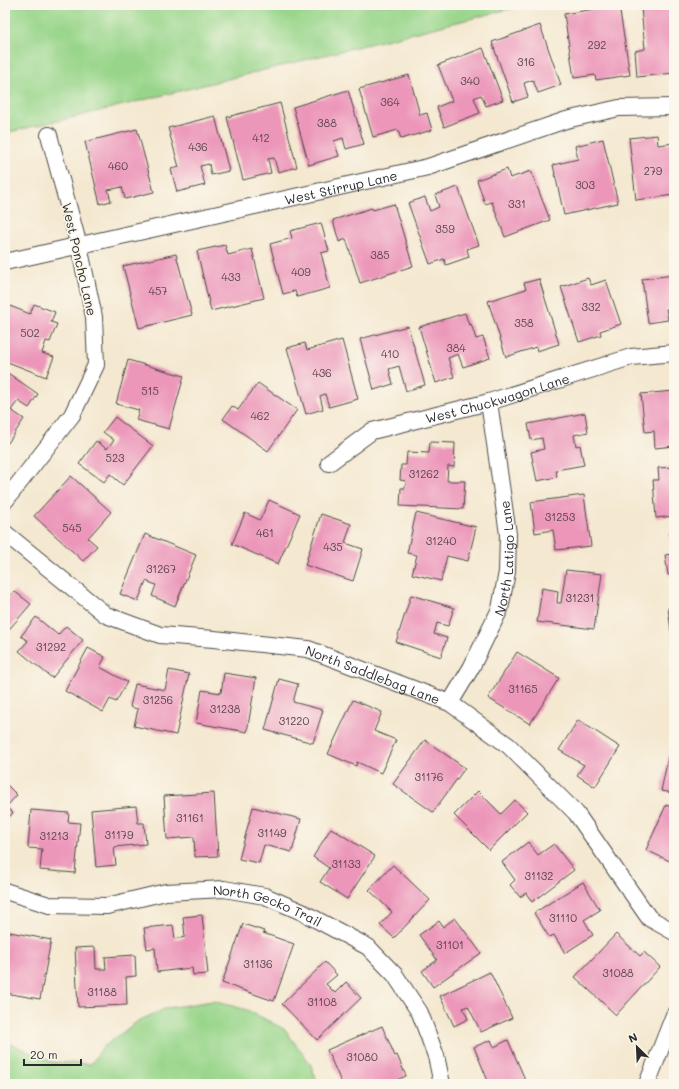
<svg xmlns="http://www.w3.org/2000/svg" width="679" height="1089" viewBox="0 0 679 1089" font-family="Mali,sans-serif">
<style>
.green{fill:#98d58a;stroke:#62805a}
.building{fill:#ec97ba}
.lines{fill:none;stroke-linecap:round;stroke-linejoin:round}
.minor-casing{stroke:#494744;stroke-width:18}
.minor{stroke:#fff;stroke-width:16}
.labels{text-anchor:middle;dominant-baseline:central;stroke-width:3.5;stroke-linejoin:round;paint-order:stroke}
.number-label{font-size:11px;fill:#5b464f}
.street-label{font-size:13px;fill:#2b2b2b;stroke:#fbf7ec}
</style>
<rect width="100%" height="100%" fill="#fbf7ec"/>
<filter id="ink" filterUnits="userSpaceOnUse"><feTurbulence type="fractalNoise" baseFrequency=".025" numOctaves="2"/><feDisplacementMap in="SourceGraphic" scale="8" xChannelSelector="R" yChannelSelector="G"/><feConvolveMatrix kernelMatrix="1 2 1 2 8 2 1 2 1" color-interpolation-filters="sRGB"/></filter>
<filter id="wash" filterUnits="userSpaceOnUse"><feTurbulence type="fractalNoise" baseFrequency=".012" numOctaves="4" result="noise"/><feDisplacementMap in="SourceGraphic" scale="16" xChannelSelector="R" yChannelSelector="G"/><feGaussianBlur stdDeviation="0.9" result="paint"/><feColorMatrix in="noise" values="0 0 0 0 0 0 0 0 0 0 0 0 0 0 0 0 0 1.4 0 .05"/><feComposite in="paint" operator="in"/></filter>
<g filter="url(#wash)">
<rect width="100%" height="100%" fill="#f4e8d0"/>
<path class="green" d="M5 5H526L79 116 5 133Z
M213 1001 247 1010 284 1029 310 1063 318 1084H5V1041L52 1062 91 1064 103 1047 138 1021 167 1008Z"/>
<g id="blocks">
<path class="building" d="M619 5 630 75 596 80 595 75 574 78 564 14Z
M674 5V56H672L674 73 637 77 635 51 645 49 641 8Z
M540 25 561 85 538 93 533 80 524 83 528 97 513 102 492 42Z
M483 48 503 100 486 106 481 95 474 98 480 113 444 127 437 107 452 101 438 65Z
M409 75 420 115 427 113 432 130 401 139 398 130 373 137 359 89Z
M348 90 364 144 346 149 343 138 334 141 339 156 309 165 293 107Z
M280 103 297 167 278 172 274 158 268 159 271 173 243 180 227 117Z
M215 116 229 171 211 175 209 164 200 166 205 185 177 192 171 169 179 167 168 128Z
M137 129 154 192 125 199 122 187 108 190 111 201 100 204 85 142Z
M657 135 658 145 674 143V195L636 200 629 138Z
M603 139 618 203 564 215 553 165 578 159 575 146Z
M507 169 510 178 531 171 550 220 505 237 492 202 485 204 477 180Z
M458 187 479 245 467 249 469 257 446 265 444 259 430 264 408 203 425 197 430 211 439 207 435 195Z
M394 204 413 266 360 283 346 239 339 242 333 220 372 208 373 210Z
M321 223 329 251 321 253 330 288 297 297 295 291 283 294 270 244 292 238 290 231Z
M225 245 228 255 252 249 264 298 211 311 197 251Z
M176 254 192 315 139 328 123 266Z
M674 275V308L666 309 668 320 648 323 642 279Z
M588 278 591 285 606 280 621 324 600 331 601 335 579 342 561 287Z
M539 279 559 344 537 351 536 347 506 357 488 301 526 289 524 283Z
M5 304 30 314 34 304 55 312 51 322 57 324 50 342 46 341 42 353 54 357 46 377 5 361Z
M465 313 469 325 471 324 476 339 483 337 490 358 463 367 458 354 448 358 454 377 436 383 419 327Z
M408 326 425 385 406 391 399 366 389 369 393 384 374 390 360 339Z
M342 340 358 399 329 407 325 394 320 396 323 409 306 414 287 348 305 343 307 350Z
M128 360 184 376 169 429 136 420 139 410 116 404Z
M5 371 38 394 29 408 18 401 11 410 24 419 8 443 5 441Z
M258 383 297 410 268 451 223 419 232 406 238 410Z
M674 391V446L655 448 654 431 645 432 641 394Z
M585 413 588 432 574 435 576 446 580 445 584 465 556 470 557 477 537 481 531 452 544 449 542 438 531 440 528 424Z
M115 417 153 446 123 485 110 474 104 482 79 464 96 441 107 449 114 440 103 432Z
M430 442 455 443 454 467 448 466 447 481H465L463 509 400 506 401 488H405L406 481 400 480 401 465H406L407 452 429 453Z
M674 467V516L656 518 653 480H659L658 468Z
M71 476 111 512 88 538 97 546 83 561 34 516Z
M584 495 591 546 556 550 553 530 535 533 531 502Z
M269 500 300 514 278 564 232 544 245 513 260 520Z
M416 513 476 527 468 561 447 556 441 581 412 574 417 555 407 553Z
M321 514 351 524 345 543 363 549 353 581 305 565Z
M670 533H674V574L668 575 665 555 672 554Z
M145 534 196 555 175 606 152 596 156 585 146 581 138 601 120 594Z
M566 570 602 574 594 629 537 622 542 588 558 591 557 603H561Z
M14 591 31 604 5 634V602Z
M411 595 454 608 448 626 437 623 434 634 447 638 441 657 396 642Z
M674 607V645H673L668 608Z
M36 617 58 635 66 626 83 640 52 678 19 651 28 641 21 636Z
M88 648 105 657 100 667 127 682 116 702 110 699 103 712 65 691Z
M517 652 559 678 530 724 488 698Z
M169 670 189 674 176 735 134 726 138 709 130 707 135 684 165 690Z
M224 673 256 678 247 732 196 723 202 690 221 693Z
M279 679 298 684 293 702 323 710 313 743 265 730Z
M353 700 382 712 374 731 396 740 381 773 357 762 356 766 328 754Z
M578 720 620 747 595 787 577 775 584 765 559 750Z
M425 740 465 768 433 812 393 784Z
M670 749 674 750V793L661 791Z
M5 783 17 795 6 807 13 813 5 821Z
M478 791 501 814 515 800 527 812 489 850 454 815Z
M214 793 218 856 195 857 194 837 167 839 164 796Z
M666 805 674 808V863L646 850Z
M136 806 138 823H144L146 844 114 847 116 865 96 867 91 810Z
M253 807 301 819 292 852 264 845 259 863 239 859Z
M31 810 69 813 68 822 80 823 75 873 40 870 42 849 28 848Z
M331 828 375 856 347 899 320 882 329 868 313 857Z
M528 842 538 855 554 844 574 870 532 902 526 893 520 897 510 885 515 880 502 862Z
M393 865 430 900 394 938 380 925 392 912 369 890Z
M583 882 600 910 584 920 593 935 565 953 554 935 549 937 534 913Z
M202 915 208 974 193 975 192 968 157 972 155 948 147 949 144 928 173 925 175 939 185 937 183 917Z
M455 918 481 953 433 987 422 971 437 960 419 935 439 921 443 927Z
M243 924 264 931 263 933 294 944 274 1001 222 983Z
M5 931 51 940 40 999 5 993Z
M616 934 640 956 644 952 660 967 616 1015 575 977Z
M95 947 96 969H106L105 957 135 955 136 976 126 977 127 1005 78 1007 75 948Z
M325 962 337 975 326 984 335 993 346 982 361 998 317 1040 282 1004Z
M490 972 512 1018 481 1032 468 1006 463 1008 468 1019 454 1026 440 996Z
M382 1026 395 1056 397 1055 406 1076 387 1084H342L327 1050Z
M491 1040 494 1047 508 1040 527 1084H482L488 1081 474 1047Z"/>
</g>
</g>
<g filter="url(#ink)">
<use href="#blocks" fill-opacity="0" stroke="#494744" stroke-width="1"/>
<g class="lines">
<g class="minor-casing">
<g id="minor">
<path id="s1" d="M5 262 428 167 566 120 619 108 674 107"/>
<path id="s2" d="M329 463 372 431 489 402 631 357 674 353"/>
<path d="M5 501 72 415 96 365 94 317 79 246 49 135"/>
<path id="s3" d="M5 533 106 615 160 635 214 639 308 649 450 703 509 746 576 813 649 918 674 932"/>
<path id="s4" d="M450 703 471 668 500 609 507 572 508 534 489 402"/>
<path id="s5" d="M5 891 49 905 107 906 166 892 224 889 265 896 302 912 368 947 395 975 420 1013 436 1056 442 1084"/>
<path d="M647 1084 674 1015"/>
</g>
</g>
<use href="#minor" class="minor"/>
</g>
</g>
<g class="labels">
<g class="number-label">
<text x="597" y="44">292</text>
<text x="526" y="61">316</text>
<text x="470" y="80">340</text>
<text x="390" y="101">364</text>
<text x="327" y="122">388</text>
<text x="261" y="137">412</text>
<text x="198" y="146">436</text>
<text x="118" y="165">460</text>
<text x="653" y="170">279</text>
<text x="585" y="184">303</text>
<text x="517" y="203">331</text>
<text x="445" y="228">359</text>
<text x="380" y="254">385</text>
<text x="301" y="271">409</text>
<text x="231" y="276">433</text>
<text x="158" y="290">457</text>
<text x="591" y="306">332</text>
<text x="524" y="322">358</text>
<text x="30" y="332">502</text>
<text x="456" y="347">384</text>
<text x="390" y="353">410</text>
<text x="322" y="372">436</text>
<text x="150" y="390">515</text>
<text x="260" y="415">462</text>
<text x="115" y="457">523</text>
<text x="424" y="473">31262</text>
<text x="560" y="516">31253</text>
<text x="72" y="527">545</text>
<text x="265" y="532">461</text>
<text x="441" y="540">31240</text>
<text x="333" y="546">435</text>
<text x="161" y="568">31267</text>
<text x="580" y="597">31231</text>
<text x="51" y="646">31292</text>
<text x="523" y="688">31165</text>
<text x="158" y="699">31256</text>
<text x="225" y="708">31238</text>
<text x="294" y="720">31220</text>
<text x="429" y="776">31176</text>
<text x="190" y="817">31161</text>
<text x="272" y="832">31149</text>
<text x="119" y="834">31179</text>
<text x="54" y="835">31213</text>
<text x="346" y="863">31133</text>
<text x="539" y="875">31132</text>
<text x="563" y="917">31110</text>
<text x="450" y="944">31101</text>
<text x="258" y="963">31136</text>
<text x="618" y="972">31088</text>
<text x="102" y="991">31188</text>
<text x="322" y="1001">31108</text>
<text x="362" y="1056">31080</text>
</g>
<g class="street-label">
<text stroke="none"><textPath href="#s1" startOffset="344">West Stirrup Lane</textPath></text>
<text transform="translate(80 259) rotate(77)">West Poncho Lane</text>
<text stroke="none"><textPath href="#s2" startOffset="183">West Chuckwagon Lane</textPath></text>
<text stroke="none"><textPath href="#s4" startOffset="158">North Latigo Lane</textPath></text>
<text stroke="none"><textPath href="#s3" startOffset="406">North Saddlebag Lane</textPath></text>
<text stroke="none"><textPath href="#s5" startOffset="269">North Gecko Trail</textPath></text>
</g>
</g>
<rect width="679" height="1089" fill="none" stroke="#fbf7ec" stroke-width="20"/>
<g transform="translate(637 1047) rotate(336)" stroke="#fbf7ec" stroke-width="3" paint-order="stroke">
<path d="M0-3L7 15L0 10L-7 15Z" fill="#2b2b2b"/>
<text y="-6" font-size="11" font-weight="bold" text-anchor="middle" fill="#2b2b2b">N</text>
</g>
<path d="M24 1059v6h57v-6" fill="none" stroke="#2b2b2b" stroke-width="2"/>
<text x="30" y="1059" font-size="12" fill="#2b2b2b" stroke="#fbf7ec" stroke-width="3" paint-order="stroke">20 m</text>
</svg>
